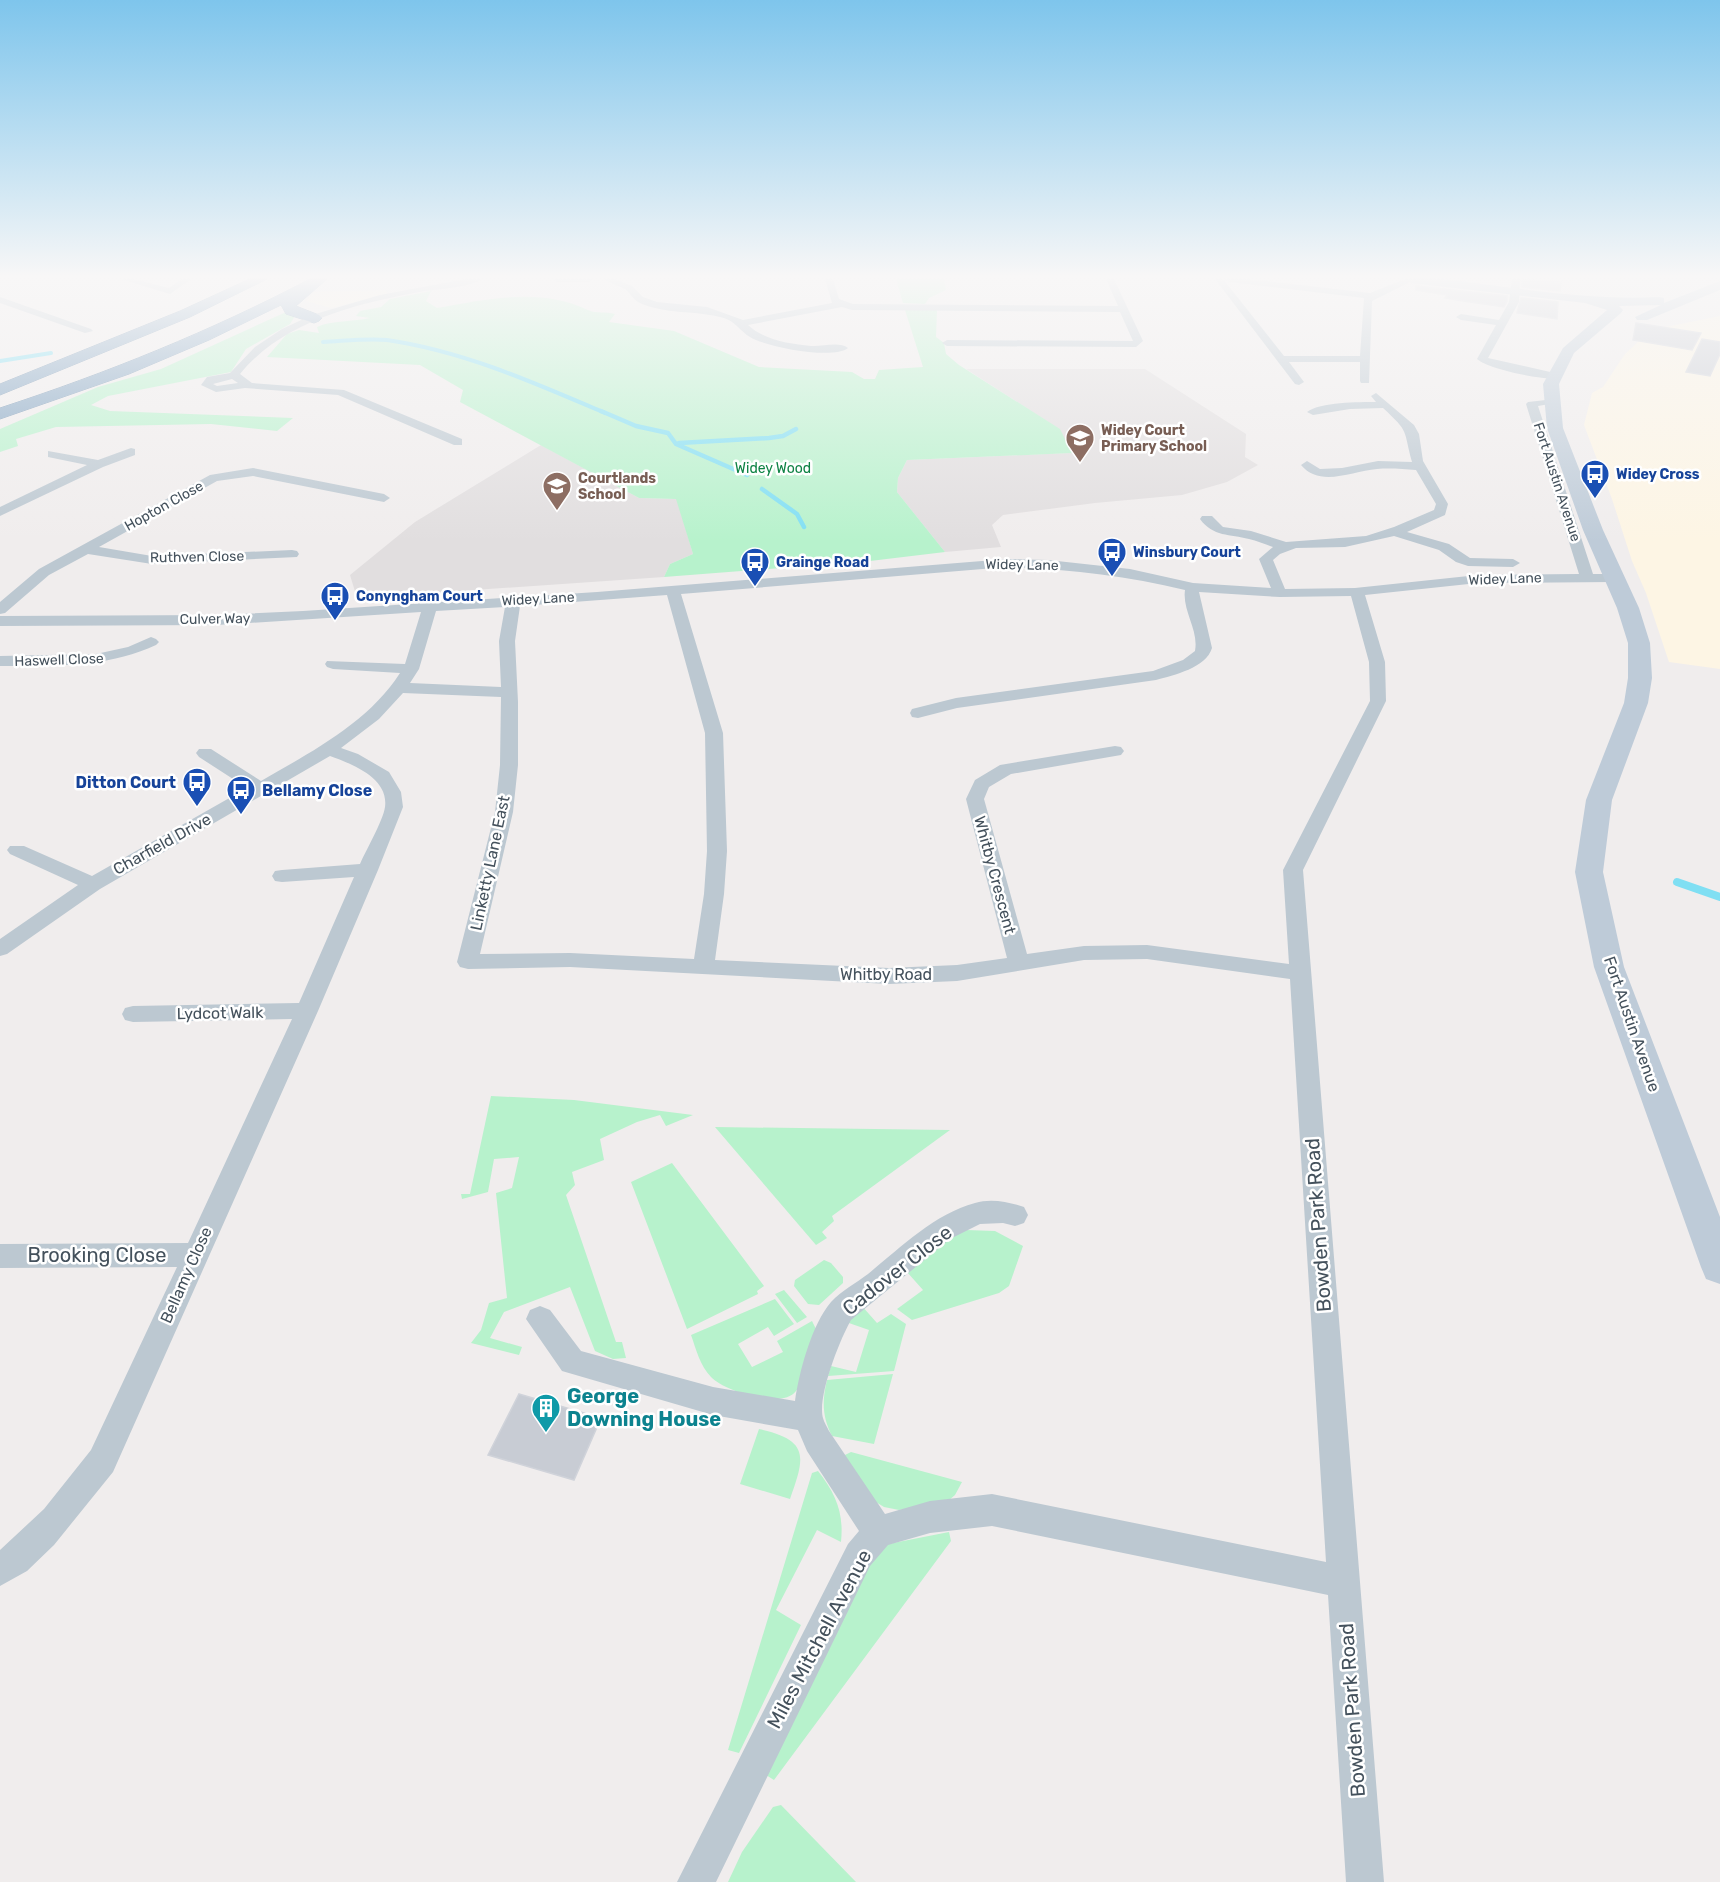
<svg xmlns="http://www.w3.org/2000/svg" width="1720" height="1882" viewBox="0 0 1720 1882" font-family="Rubik,sans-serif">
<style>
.commercial{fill:#fdf5e4}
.education{fill:#e1dedf}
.green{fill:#b7f2cc}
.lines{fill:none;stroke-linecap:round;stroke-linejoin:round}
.stream-far2{stroke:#80dff3;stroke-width:4}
.stream-far1{stroke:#80dff3;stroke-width:4.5}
.stream{stroke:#80dff3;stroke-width:8}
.building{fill:#c8ccd4;stroke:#d0d3da;stroke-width:1.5}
.highway-casing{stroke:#6c8dac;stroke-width:1}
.street{fill:#bcc8d1;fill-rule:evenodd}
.secondary{fill:#becbd8;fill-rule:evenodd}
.highway{fill:#80a2c1;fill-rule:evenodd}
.labels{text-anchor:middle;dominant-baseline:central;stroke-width:5;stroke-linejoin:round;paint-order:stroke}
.far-education-label{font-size:14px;font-weight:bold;fill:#785e54;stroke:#fff;text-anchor:start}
.far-park-label{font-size:14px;fill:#0f8345;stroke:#fff}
.far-transit-label{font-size:14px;font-weight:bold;fill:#164399;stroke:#fff;text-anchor:start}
.far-street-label{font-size:14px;fill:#44515c;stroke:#fff}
.transit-label{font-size:16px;font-weight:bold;fill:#164399;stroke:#fff;text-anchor:end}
.street-label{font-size:16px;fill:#44515c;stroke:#fff}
.near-street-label{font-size:20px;fill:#44515c;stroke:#fff}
.near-culture-label{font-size:20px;font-weight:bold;fill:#0d838f;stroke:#fff;text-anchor:start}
</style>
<rect width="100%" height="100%" fill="#f0eded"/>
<path class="commercial" d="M385 290 388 294 331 308 306 301 314 292Z
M1720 316V669L1669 662 1646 593 1632 561 1612 499 1584 425 1592 393 1603 387 1625 354 1639 341 1666 327Z"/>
<path class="education" d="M966 369H1145L1246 434 1245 457 1258 465 1227 482 1182 495 1095 503 1003 515 992 525 1001 547 945 552 897 492 898 478 907 460 1071 453 1059 429Z
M541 445 639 498 677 499 693 554 670 564 664 577 357 598 350 575 415 522Z"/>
<path class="green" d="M896 279H944L946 290 929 298 925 304 903 303Z
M431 291 426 301 437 308C488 299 540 287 588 310 596 314 606 311 615 314L609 322 674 331 759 367 852 372 864 379H875L879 370 923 367 905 310H937L936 337 944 343 946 354 959 365 1060 429 1072 453 907 460 898 478 897 492 945 552 870 561 664 577 670 564 693 554 676 499 639 498 460 402 463 390 420 365 267 357 287 334 299 330 319 333 317 327C331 320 354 322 370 318L356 316 360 311 381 307 390 299Z
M286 312 295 316 290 324 246 349 231 372 108 396 91 405 110 411 293 418 277 431 211 424 56 427 16 439 18 446 0 452V429L98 387 161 369Z
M491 1096 574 1100 693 1115 666 1126 660 1115 637 1122 600 1139 604 1160 572 1172 575 1185 566 1195 616 1342H622L626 1358 613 1359 595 1351 570 1287 504 1312 490 1338 522 1347 519 1355 471 1343 481 1330 489 1303 507 1298 496 1193 512 1188 519 1157 494 1159 488 1192 462 1199 461 1194H470Z
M715 1127 950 1130 832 1216 834 1221 822 1232 827 1238 816 1245Z
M672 1163 764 1286 757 1291 758 1294 687 1329 631 1182Z
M966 1230 995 1231 1023 1246 1009 1286 999 1293 912 1320 897 1309 923 1290 907 1272 943 1241Z
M824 1260 831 1263 843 1277V1283L819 1305 808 1304 794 1286 795 1280Z
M784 1290 807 1317 797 1323 775 1294Z
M775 1299 794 1324 774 1336 768 1327 738 1344 752 1367 783 1352 777 1341 812 1321 819 1335C813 1350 805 1380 796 1391 782 1410 724 1391 711 1377 700 1366 696 1349 691 1335Z
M861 1305 877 1323 891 1314 906 1324 894 1371 828 1376 831 1366 856 1372 869 1330 846 1322Z
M893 1374 874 1444 832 1436C822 1416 822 1401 827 1380Z
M759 1429C810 1440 805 1457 790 1499L740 1484Z
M851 1452 962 1482 955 1495 948 1501 899 1510 884 1507 871 1499 843 1456Z
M818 1471C836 1494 844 1513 841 1542L817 1530 776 1610 801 1625 739 1753 728 1750 812 1473Z
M949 1532 951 1541 774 1780 766 1775 866 1565 888 1544Z
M781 1805 856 1882H728L742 1852 773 1807Z"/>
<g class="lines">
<path class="stream-far2" d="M323 342C344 341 367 338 387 340 463 351 535 383 605 413
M0 361 51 353"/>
<path class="stream-far1" d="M601 411 636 426 668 433 676 444 747 475
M679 443 769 438 783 436 796 429
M762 489 797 514 804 527"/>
<path class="stream" d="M1677 882 1720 897"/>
</g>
<path class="building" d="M1522 279 1561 282 1560 291 1522 287Z
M1416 286 1507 296V301L1504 307 1463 301 1445 298 1447 295 1416 290Z
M1521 298 1558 302 1557 319 1517 313Z
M1636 323 1701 333 1692 350 1633 340Z
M1702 339 1720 342V354L1710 376 1686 372Z
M519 1394 601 1418 574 1480 488 1455Z"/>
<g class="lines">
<g class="highway-casing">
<path id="highway" d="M250 279H267L190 317 0 395V384L180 311Z
M310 279H327L296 306 319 315 322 318 319 321 314 323 286 314 281 305 209 340 129 374 0 419V408C107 373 211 331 310 279Z"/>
</g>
<path class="street" d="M121 279H133L169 288 182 279H191L170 294Z
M466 279H482C471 287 440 289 425 291 359 303 284 320 240 374L252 383 344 390 462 439V445H454L338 395 245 388 216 392 201 385 207 377 230 373 255 347 282 329 312 315 380 295ZM232 379 238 383 217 386 213 384Z
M553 279H593L589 282H557Z
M605 279H615L632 286 643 297 657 302 707 307 743 320 832 303 825 279H833L839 299 853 304 1118 306 1106 279H1114L1143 341 1136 347 947 346 942 343 947 340 1133 341 1120 312 852 310 842 307 748 325C764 340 789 344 811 346 822 347 839 341 848 348 833 360 766 347 750 337 740 331 736 322 724 318 697 310 663 315 638 302 633 299 630 293 625 289 618 285 610 284 605 279Z
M1215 279H1223L1284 356H1360L1364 298 1229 282 1225 279H1247L1370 293 1405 279H1416L1372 301 1369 383H1361L1360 381V362H1289L1304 382 1299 385 1295 384Z
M1512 279H1520L1519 302 1488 358 1559 374V378C1544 381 1488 369 1477 359L1496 325 1461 320 1456 317 1461 314 1499 320 1509 302Z
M0 297 91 329 93 331 85 333 0 303Z
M1376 393 1414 425 1419 434 1423 461 1448 504 1445 515 1407 532 1449 544 1470 558 1513 559 1520 563 1513 567 1468 566 1456 562 1439 550 1394 536 1345 547 1296 548 1280 554 1273 560 1285 589 1355 588 1478 575 1579 574 1526 404 1528 402 1555 399V403L1538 406 1593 574H1613L1620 578 1613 582 1478 583 1365 595 1385 662 1386 701 1303 870 1384 1882H1346L1328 1595 992 1526 930 1533 888 1545 870 1566 716 1882H677L848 1544 859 1531 807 1451 798 1430 713 1415 562 1371 526 1319 530 1310 540 1306 550 1310 581 1351 713 1387 795 1401C799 1372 812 1324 831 1302 841 1291 856 1283 868 1274 900 1248 934 1214 975 1203 991 1198 1009 1202 1024 1207L1028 1215 1024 1223 1015 1226 1003 1223 980 1224 950 1239 851 1320C840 1339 817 1397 823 1418 824 1422 827 1427 829 1431L885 1514 930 1501 992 1494 1326 1562 1290 979 1147 959 1084 960 957 981 889 984 570 967 468 969 460 967 457 962 495 812 500 765 501 697 403 693 379 719 341 748 358 754 389 772 401 792 403 807 378 870 318 1011 113 1472 54 1545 27 1571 0 1586V1550L44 1509 91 1450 177 1267 0 1268V1244L188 1243 292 1019 133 1022 125 1020 122 1014 125 1008 133 1006 299 1003 354 877 282 882 275 881 272 876 275 871 282 870 360 864C366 850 383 821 385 807 389 778 352 764 330 756L100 889 7 954 0 956V939L78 885 10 854 7 850 10 846H24L92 876 247 788 199 757 196 753 199 749H211L261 781C311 752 368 723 400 673L333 669 327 667 325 664 327 661 405 664 421 612 217 625 0 626V616L217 615 303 611 597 592 1007 559 1048 560 1130 569 1193 583 1271 588 1259 559 1273 547C1265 544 1257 541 1249 539 1230 534 1213 537 1200 519L1202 516H1212L1223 527 1251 531 1286 542 1366 536 1394 527 1434 510 1436 504 1416 470C1403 469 1390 468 1377 469 1352 471 1320 488 1301 465L1307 461 1320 469 1342 468 1378 461 1412 462C1403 429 1410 433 1383 408L1350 409 1313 415 1307 412C1320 402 1359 402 1376 402L1371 396ZM1007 567C1068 569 1126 576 1185 590 1182 611 1199 630 1195 651L1183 660 1153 671 956 698 912 709 910 713 912 717 918 718 957 708 1156 680C1174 675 1206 668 1212 648L1199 592 1280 597 1351 596 1369 662 1370 701 1283 870 1289 964 1147 945 1084 946 1027 954 984 799 989 787 1011 774 1121 755 1124 751 1121 747 1115 746 1000 765 975 780 966 799 1007 958 957 965 889 968 715 960 724 894 727 851 723 733 681 594ZM667 595 705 733 707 851 704 894 694 959 570 953 480 954 513 812 518 765V702L515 641 520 606ZM505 607 499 641 501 687 410 683 419 669 436 611Z
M131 448 135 449V455L103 467 0 516V507L87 465 48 457V451L98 460Z
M253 468 384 494 390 498 384 502 253 476 217 481 99 547 152 556 292 550 297 551 299 554 297 557 152 564 88 554 49 575 5 613 0 614V602L39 569 210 475Z
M151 637 156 639 159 642 156 645C106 668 54 666 0 666V656L96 654 128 647Z"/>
<path class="secondary" d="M1405 279C1435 276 1467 282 1497 286 1551 293 1605 300 1659 297L1664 298V303L1720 281V290L1647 320H1637L1635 317 1661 305 1619 306 1623 310 1621 313 1574 353 1559 384 1563 428 1603 530 1639 608 1650 643 1652 678 1648 703 1612 800 1603 872 1624 967 1720 1217V1284L1706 1279 1701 1267 1594 967 1575 872 1586 800 1624 703 1628 678V643L1617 608 1583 530 1547 428 1543 384 1563 348 1607 310 1585 303 1411 283Z"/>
<use href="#highway" class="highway"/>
</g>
<linearGradient id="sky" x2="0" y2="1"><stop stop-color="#7ec5ec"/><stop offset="0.51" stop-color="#f8f7f7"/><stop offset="1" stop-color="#f8f7f7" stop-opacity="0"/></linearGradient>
<rect width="1720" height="542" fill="url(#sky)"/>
<defs>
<g id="school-pin" transform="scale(1.5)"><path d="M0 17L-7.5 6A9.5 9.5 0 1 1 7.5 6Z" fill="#8d6e63" stroke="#fff"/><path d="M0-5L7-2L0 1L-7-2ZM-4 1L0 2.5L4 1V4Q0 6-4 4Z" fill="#fff"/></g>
<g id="bus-pin" transform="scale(1.5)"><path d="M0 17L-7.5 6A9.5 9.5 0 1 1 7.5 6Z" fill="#1a4fb4" stroke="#fff"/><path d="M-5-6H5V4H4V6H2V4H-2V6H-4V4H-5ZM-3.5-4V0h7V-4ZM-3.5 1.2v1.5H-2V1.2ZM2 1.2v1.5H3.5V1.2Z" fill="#fff"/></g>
<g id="building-pin" transform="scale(1.5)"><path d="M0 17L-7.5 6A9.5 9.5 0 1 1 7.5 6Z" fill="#0f9aa8" stroke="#fff"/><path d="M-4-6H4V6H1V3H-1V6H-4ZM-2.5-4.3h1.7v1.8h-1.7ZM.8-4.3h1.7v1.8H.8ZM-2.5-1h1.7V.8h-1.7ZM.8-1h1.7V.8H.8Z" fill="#fff"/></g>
</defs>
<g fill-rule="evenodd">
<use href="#school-pin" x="1080" y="438"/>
<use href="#bus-pin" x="1595" y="474"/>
<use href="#school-pin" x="557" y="486"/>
<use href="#bus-pin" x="1112" y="552"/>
<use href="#bus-pin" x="755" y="562"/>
<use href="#bus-pin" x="335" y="596"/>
<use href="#bus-pin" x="197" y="782"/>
<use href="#bus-pin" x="241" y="790"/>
<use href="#building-pin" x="546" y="1408"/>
</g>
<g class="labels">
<g class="far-education-label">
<text x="1101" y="430">Widey Court<tspan x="1101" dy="16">Primary School</tspan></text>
<text x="578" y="478">Courtlands<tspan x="578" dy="16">School</tspan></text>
</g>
<g class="far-park-label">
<text x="773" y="468">Widey Wood</text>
</g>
<g class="far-transit-label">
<text x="1616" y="474">Widey Cross</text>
<text x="1133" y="552">Winsbury Court</text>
<text x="776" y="562">Grainge Road</text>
<text x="356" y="596">Conyngham Court</text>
</g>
<g class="far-street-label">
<text transform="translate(1557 482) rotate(72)">Fort Austin Avenue</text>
<text transform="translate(164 506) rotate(-29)">Hopton Close</text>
<text transform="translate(197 557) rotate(-1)">Ruthven Close</text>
<text transform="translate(1022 565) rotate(1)">Widey Lane</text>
<text transform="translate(1505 579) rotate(-2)">Widey Lane</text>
<text transform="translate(538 599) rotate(-3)">Widey Lane</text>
<text transform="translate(215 619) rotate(-1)">Culver Way</text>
<text transform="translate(59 660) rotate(-2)">Haswell Close</text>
</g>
<g class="transit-label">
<text x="176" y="782">Ditton Court</text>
<text x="262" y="790" text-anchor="start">Bellamy Close</text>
</g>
<g class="street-label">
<text transform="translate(162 844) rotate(-29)">Charfield Drive</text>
<text transform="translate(490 863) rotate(-78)">Linketty Lane East</text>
<text transform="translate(995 875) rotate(75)">Whitby Crescent</text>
<text x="886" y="974">Whitby Road</text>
<text transform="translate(220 1013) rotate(-1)">Lydcot Walk</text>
<text transform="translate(1632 1024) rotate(71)">Fort Austin Avenue</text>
<text transform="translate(186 1275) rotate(-66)">Bellamy Close</text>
</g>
<g class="near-street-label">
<text transform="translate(1318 1225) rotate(-94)">Bowden Park Road</text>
<text x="97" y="1255">Brooking Close</text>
<text transform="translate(897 1270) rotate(-38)">Cadover Close</text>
<text transform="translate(819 1639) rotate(-62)">Miles Mitchell Avenue</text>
<text transform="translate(1352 1710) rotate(-94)">Bowden Park Road</text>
</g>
<g class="near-culture-label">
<text x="567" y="1396">George<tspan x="567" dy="23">Downing House</tspan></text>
</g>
</g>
</svg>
